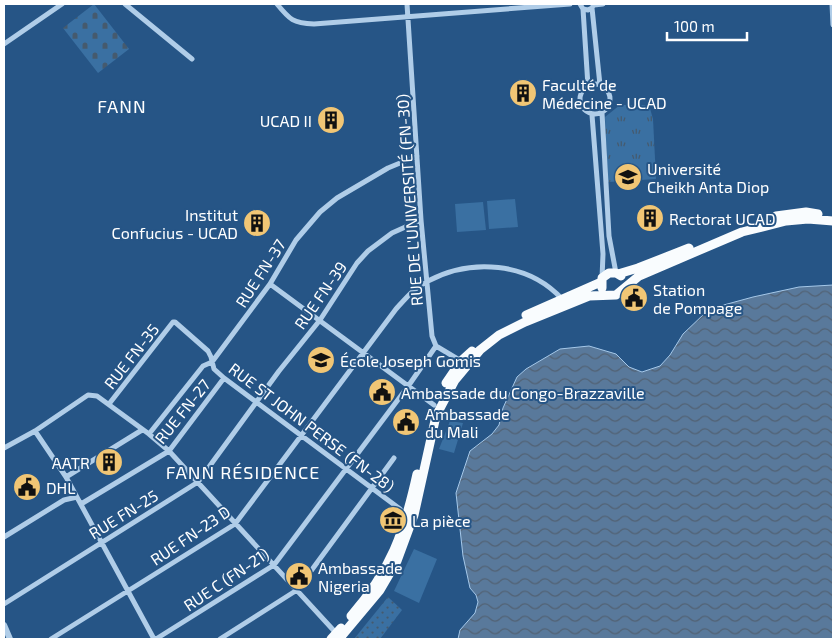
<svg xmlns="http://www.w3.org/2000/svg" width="837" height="643" viewBox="0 0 837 643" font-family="'Exo 2',sans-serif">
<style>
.grass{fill:url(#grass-tufts)}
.cemetery{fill:url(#cemetery-stones)}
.park{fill:url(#park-dots)}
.pitch{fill:#3a70a2}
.water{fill:url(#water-waves);stroke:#a5c8e9}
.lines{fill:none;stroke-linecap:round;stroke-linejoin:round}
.minor{stroke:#b0cde8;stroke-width:5}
.tertiary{stroke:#b0cde8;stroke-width:6}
.trunk{stroke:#f9fcfe;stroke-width:9}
.labels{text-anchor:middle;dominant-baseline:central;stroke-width:4;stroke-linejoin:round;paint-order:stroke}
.poi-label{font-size:16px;fill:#fff;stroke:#265586;text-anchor:start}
.street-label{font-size:16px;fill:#fff;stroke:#265586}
.neighbourhood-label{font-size:18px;letter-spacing:1px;fill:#fff;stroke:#265586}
</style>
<defs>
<pattern id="grass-tufts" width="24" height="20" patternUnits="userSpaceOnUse" patternTransform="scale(1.25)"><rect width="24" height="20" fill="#3a70a2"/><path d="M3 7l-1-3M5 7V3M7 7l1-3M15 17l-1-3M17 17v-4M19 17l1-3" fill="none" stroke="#455a6e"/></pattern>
<pattern id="cemetery-stones" width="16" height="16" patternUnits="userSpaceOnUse" patternTransform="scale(1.25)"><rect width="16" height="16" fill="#3a70a2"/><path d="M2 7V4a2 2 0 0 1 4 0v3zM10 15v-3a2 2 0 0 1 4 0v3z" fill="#455a6e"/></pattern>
<pattern id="park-dots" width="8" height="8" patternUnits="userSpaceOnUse" patternTransform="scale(1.25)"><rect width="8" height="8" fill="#3a70a2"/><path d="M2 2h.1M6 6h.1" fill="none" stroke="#455a6e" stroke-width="1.8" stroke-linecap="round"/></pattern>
<pattern id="water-waves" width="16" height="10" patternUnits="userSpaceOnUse" patternTransform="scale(1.25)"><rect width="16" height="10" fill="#59799b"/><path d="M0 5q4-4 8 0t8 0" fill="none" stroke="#526274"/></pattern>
</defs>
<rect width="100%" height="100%" fill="#265586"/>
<path class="grass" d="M620 105H649L653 119 656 179 608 182 605 117Z"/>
<path class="cemetery" d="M94 4 129 49 98 73 63 28Z"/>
<path class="park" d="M388 597 402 610 380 639H354Z"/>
<path class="pitch" d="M515 199 518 227 489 229 487 201Z
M483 202 486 230 457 232 455 204Z
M450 421 463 423 454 453 439 449Z
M414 549 437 559 419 603 394 591Z"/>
<path class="water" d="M833 285V639H458L460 630 475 613 478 602 476 595 470 588 463 556 456 493 470 451 492 434 499 425 503 408 517 377 526 369 560 349 589 346 616 354 629 367 642 372 660 366 670 355 683 334 705 313 720 306 753 297 799 287Z"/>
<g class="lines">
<path class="minor" d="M125 4 192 59
M277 4C290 20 293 23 314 24L570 4
M407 4 421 220 432 336 436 346
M580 4 583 9 588 10 592 8 594 4
M832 4 833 25
M594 5 603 4
M592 8 600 85
M583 9 588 86
M4 44 62 4
M580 99a15 15 0 1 1 30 0a15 15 0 1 1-30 0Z
M602 113 609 236 616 273
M592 115 603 254 602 278
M270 284 434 405
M436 346 461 361
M109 404 173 322H175L208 351 211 357 214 369 224 378 400 509
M35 431 66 477 154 639
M149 434 203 366 212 362 270 284 296 240 320 212 337 198 388 168 417 156
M4 448 35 431 88 395 97 396 149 434 169 451 336 633
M66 477 142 430
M81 504 169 451 224 378
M4 537 64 500 77 497
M4 604 198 482 279 371 320 320 357 263 368 251 392 233 421 220
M51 639 235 524 396 309C406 298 415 287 428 281 471 258 528 262 562 299
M156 639 274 565 409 385 436 346
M220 639 297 590 394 458"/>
<path class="tertiary" d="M4 625 10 639"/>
<path class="trunk" d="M776 216 806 212 818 214
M618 274 638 268 689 248
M602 288V278L609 273H616L621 276
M526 315 601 282
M446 383 461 361 472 351
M351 616C391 570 404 533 417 474
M331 639 341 628
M339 639 380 590 397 561 414 515 436 416 455 380 480 350 499 335 525 322 589 296 616 295 639 276 742 232 786 221 808 219 833 221"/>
</g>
<defs>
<g id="building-disc" transform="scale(1.4375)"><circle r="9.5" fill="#f1c675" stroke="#265586"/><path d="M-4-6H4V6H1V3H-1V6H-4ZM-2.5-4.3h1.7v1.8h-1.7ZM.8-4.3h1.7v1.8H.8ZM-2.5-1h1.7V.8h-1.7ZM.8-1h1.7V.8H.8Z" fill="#111"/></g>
<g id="university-disc" transform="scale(1.4375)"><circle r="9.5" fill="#f1c675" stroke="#265586"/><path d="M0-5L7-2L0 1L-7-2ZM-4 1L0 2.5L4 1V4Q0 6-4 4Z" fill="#111"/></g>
<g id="civic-disc" transform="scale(1.4375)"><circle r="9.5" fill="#f1c675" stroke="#265586"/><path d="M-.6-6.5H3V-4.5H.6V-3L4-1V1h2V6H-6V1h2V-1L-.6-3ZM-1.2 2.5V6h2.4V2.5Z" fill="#111"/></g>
<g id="school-disc" transform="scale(1.4375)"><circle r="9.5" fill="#f1c675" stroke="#265586"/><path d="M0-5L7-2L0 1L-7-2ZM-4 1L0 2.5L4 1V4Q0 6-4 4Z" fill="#111"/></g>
<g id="museum-disc" transform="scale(1.4375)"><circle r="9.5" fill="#f1c675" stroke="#265586"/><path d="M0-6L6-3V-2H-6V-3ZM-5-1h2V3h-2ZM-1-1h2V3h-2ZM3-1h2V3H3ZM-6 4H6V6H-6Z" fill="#111"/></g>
</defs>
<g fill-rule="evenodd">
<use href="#building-disc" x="523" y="93"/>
<use href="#building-disc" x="331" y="120"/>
<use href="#university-disc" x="628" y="177"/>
<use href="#building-disc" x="650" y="218"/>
<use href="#building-disc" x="257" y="223"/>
<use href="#civic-disc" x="634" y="298"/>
<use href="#school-disc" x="321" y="360"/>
<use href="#civic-disc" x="382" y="392"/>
<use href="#civic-disc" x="406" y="422"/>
<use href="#building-disc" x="109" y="462"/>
<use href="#civic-disc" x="27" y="487"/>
<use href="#museum-disc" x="393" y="520"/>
<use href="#civic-disc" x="299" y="576"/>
</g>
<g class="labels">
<g class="poi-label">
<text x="542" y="84">Faculté de<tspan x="542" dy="18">Médecine - UCAD</tspan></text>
<text x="312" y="120" text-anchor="end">UCAD II</text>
<text x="647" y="168">Université<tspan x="647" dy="18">Cheikh Anta Diop</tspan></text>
<text x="238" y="214" text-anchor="end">Institut<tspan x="238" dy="18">Confucius - UCAD</tspan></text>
<text x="669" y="218">Rectorat UCAD</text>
<text x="653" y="289">Station<tspan x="653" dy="18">de Pompage</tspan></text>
<text x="340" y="360">École Joseph Gomis</text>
<text x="401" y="392">Ambassade du Congo-Brazzaville</text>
<text x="425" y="413">Ambassade<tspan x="425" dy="18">du Mali</tspan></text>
<text x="90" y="462" text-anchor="end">AATR</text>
<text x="46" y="487">DHL</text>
<text x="412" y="520">La pièce</text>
<text x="318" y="567">Ambassade<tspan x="318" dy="18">Nigeria</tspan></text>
</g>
<g class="street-label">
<text transform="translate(409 200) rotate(-94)">RUE DE L'UNIVERSITÉ (FN-30)</text>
<text transform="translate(260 273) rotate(-57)">RUE FN-37</text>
<text transform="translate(320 295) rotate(-55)">RUE FN-39</text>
<text transform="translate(131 356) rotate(-52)">RUE FN-35</text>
<text transform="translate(182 411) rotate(-51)">RUE FN-27</text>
<text transform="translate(312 427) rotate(37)">RUE ST JOHN PERSE (FN-28)</text>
<text transform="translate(123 514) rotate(-32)">RUE FN-25</text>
<text transform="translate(190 535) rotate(-34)">RUE FN-23 D</text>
<text transform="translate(226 579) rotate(-34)">RUE C (FN-21)</text>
</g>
<g class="neighbourhood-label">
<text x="122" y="106">FANN</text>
<text x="243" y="472">FANN RÉSIDENCE</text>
</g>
</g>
<rect width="837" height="643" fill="none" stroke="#ffffff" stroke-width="10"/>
<path d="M667 32v8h80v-8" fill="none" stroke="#ffffff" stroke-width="2.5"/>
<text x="674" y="32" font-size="15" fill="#ffffff" stroke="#265586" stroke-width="4" paint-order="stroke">100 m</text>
</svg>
